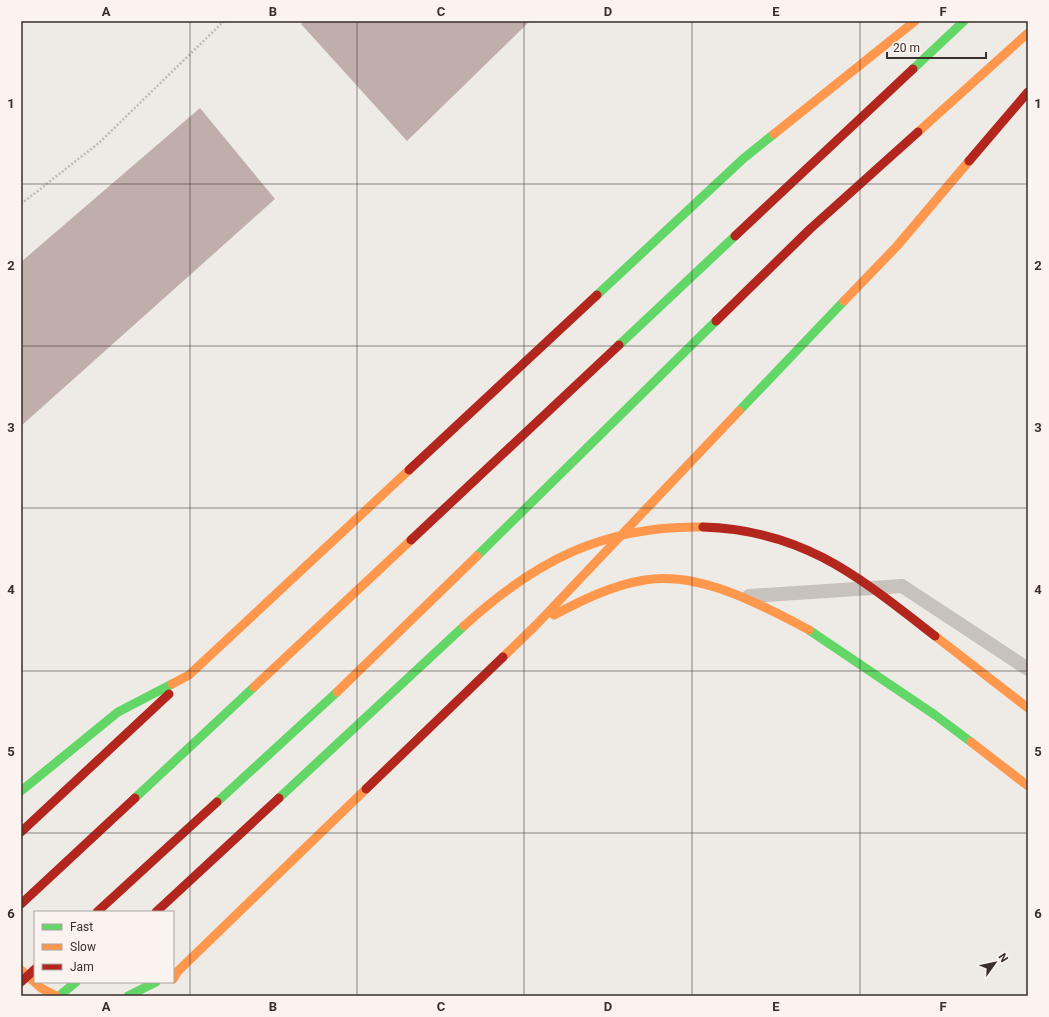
<svg xmlns="http://www.w3.org/2000/svg" width="1049" height="1017" viewBox="0 0 1049 1017" font-family="Roboto,sans-serif">
<style>
.building{fill:#c0aeaa}
.lines{fill:none;stroke-linecap:round;stroke-linejoin:round}
.path{stroke:#c1bab7;stroke-width:2.5;stroke-dasharray:2 2;stroke-linecap:butt}
.lane{stroke:#c8c2be;stroke-width:14}
.fast{stroke:#63d668;stroke-width:9}
.slow{stroke:#ff974d;stroke-width:9}
.jam{stroke:#b3261e;stroke-width:9}
.grid{fill:none;stroke:#392f2d;stroke-width:1;stroke-opacity:0.55}
.neatline{fill:none;stroke:#392f2d;stroke-width:1.5}
.grid-label{font-size:13px;text-anchor:middle;font-weight:bold;fill:#392f2d}
</style>
<rect width="100%" height="100%" fill="#eeeae6"/>
<path class="building" d="M304 21H530L407 141 301 24Z
M200 108 275 199 21 426V262Z"/>
<g class="lines">
<path class="path" d="M21 204 100 142 224 21"/>
<path class="lane" d="M749 596 902 586 1028 669"/>
<path class="fast" d="M913 69 964 21
M597 295 744 158 774 134
M619 345 735 236
M739 411 844 301
M477 556 716 321
M809 630 935 715 971 742
M21 791 118 712 172 684
M135 798 254 687
M279 798 464 626
M217 802 337 692
M59 996 76 982
M128 996 156 982"/>
<path class="slow" d="M918 132 1028 33
M774 134 915 21
M844 301 897 246 969 161
M554 615C582 600 613 585 645 580 700 571 762 605 809 630
M464 626C535 561 604 525 703 527
M935 636 1028 708
M503 657 537 624 739 411
M172 684 189 675 409 470
M254 687 411 540
M337 692 477 556
M971 742 1028 786
M21 970 41 988 56 996
M173 979 178 971 366 789"/>
<path class="jam" d="M969 161 1028 92
M735 236 913 69
M716 321 810 229 918 132
M409 470 597 295
M703 527C804 530 859 577 935 636
M411 540 619 345
M366 789 503 657
M21 832 169 694
M21 904 135 798
M97 912 217 802
M156 912 279 798
M21 982 35 969"/>
</g>
<path class="grid" d="M190 21V996M357 21V996M524 21V996M692 21V996M860 21V996M21 184H1028M21 346H1028M21 508H1028M21 671H1028M21 833H1028"/>
<rect width="1049" height="1017" fill="none" stroke="#faf3ef" stroke-width="44"/>
<rect x="34" y="911" width="140" height="72" fill="#faf3ef" stroke="#ada5a1"/>
<rect x="42" y="924" width="20" height="6" fill="#63d668" stroke="#ada5a1"/>
<text x="70" y="931" font-size="12" fill="#392f2d">Fast</text>
<rect x="42" y="944" width="20" height="6" fill="#ff974d" stroke="#ada5a1"/>
<text x="70" y="951" font-size="12" fill="#392f2d">Slow</text>
<rect x="42" y="964" width="20" height="6" fill="#b3261e" stroke="#ada5a1"/>
<text x="70" y="971" font-size="12" fill="#392f2d">Jam</text>
<g transform="translate(995 963) rotate(57)" stroke="#faf3ef" stroke-width="3" paint-order="stroke">
<path d="M0-3L7 15L0 10L-7 15Z" fill="#392f2d"/>
<text y="-6" font-size="11" font-weight="bold" text-anchor="middle" fill="#392f2d">N</text>
</g>
<path d="M887 52v6h99v-6" fill="none" stroke="#392f2d" stroke-width="2"/>
<text x="893" y="52" font-size="12" fill="#392f2d" stroke="#faf3ef" stroke-width="3" paint-order="stroke">20 m</text>
<rect x="22" y="22" width="1005" height="973" class="neatline"/>
<g class="grid-label">
<text x="106" y="16">A</text>
<text x="273" y="16">B</text>
<text x="441" y="16">C</text>
<text x="608" y="16">D</text>
<text x="776" y="16">E</text>
<text x="943" y="16">F</text>
<text x="11" y="108">1</text>
<text x="1038" y="108">1</text>
<text x="11" y="270">2</text>
<text x="1038" y="270">2</text>
<text x="11" y="432">3</text>
<text x="1038" y="432">3</text>
<text x="11" y="594">4</text>
<text x="1038" y="594">4</text>
<text x="11" y="756">5</text>
<text x="1038" y="756">5</text>
<text x="11" y="918">6</text>
<text x="1038" y="918">6</text>
<text x="106" y="1011">A</text>
<text x="273" y="1011">B</text>
<text x="441" y="1011">C</text>
<text x="608" y="1011">D</text>
<text x="776" y="1011">E</text>
<text x="943" y="1011">F</text>
</g>
</svg>
